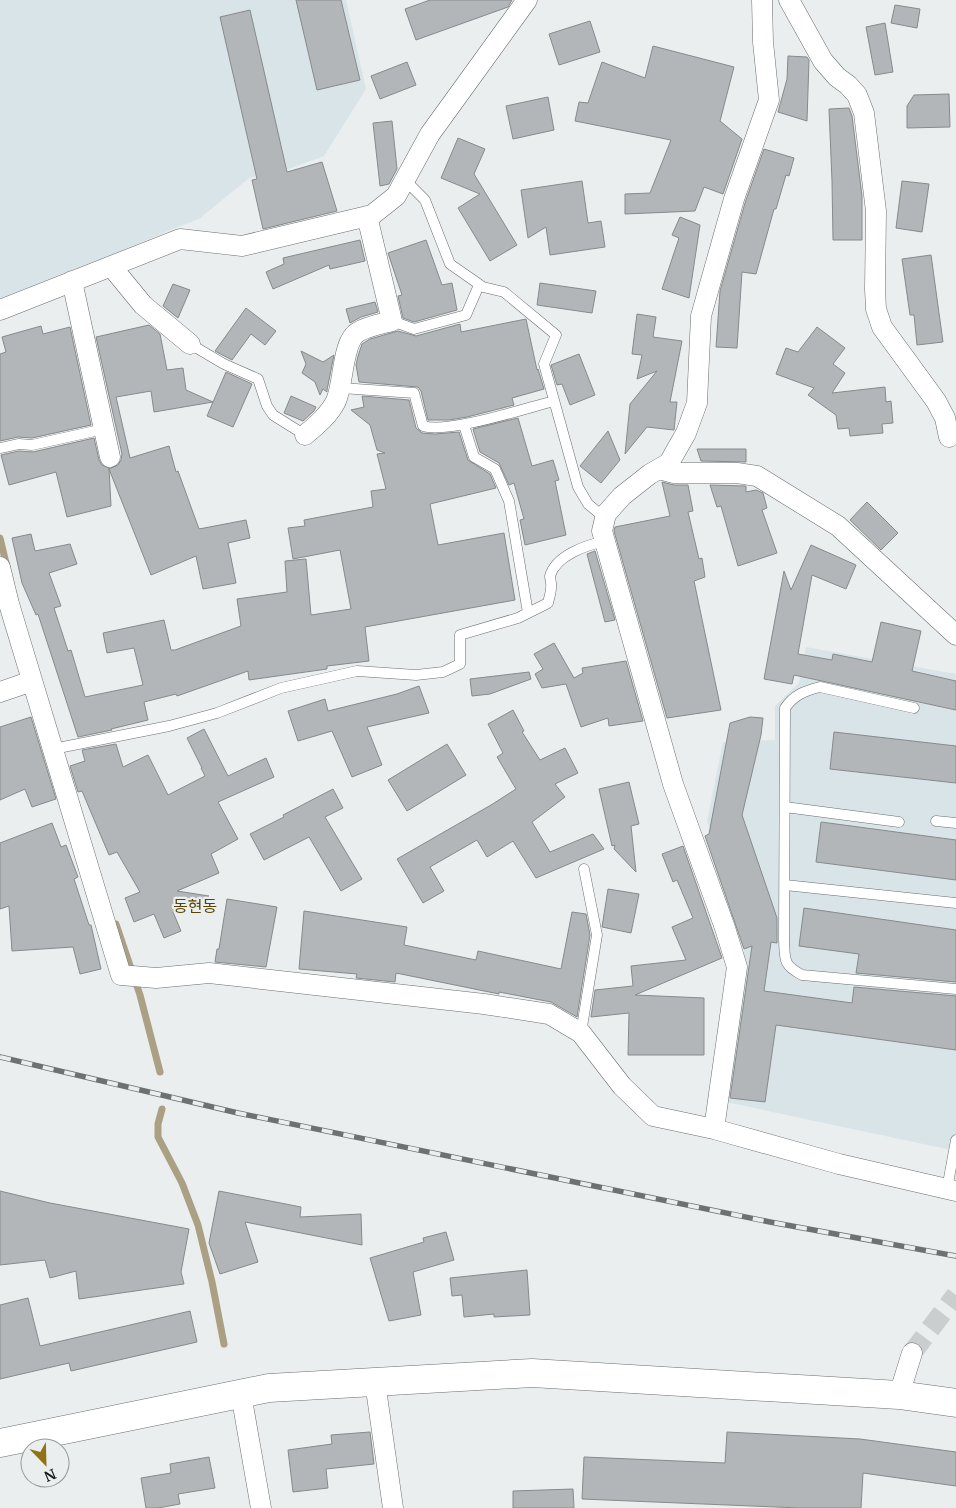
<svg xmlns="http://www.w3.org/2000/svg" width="956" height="1508" viewBox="0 0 956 1508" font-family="Merriweather,'Noto Sans KR',serif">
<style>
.built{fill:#d8e4e8}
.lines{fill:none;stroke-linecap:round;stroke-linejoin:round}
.stream{stroke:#aba084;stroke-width:7}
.building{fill:#b3b6b8;stroke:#878a8b}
.minor-tunnel{stroke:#cacecf;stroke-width:20;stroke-dasharray:20 10;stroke-linecap:butt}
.service-casing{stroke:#6a6e6f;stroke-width:11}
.minor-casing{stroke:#6a6e6f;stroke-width:21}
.primary-casing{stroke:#6a6e6f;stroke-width:29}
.service{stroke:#fff;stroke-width:10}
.minor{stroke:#fff;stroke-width:20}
.primary{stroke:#fff;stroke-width:28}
.rail-casing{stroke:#6e7071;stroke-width:5.5}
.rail{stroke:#eaeeef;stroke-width:4;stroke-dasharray:11;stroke-linecap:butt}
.labels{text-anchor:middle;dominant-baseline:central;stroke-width:4.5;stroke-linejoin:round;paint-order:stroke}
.quarter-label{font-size:16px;fill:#594403;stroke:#eaeeef}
</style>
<rect width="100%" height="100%" fill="#eaeeef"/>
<path class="built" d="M0 0H346L366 89 324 156 286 170 249 178 199 219 175 228 0 303Z
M806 647 956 674V1151L726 1102 746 936 707 821 723 742 775 740V706L799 683Z"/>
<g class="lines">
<path class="stream" d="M0 538 7 567
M116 924 140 995 160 1072
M162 1109 158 1124V1137L182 1183 198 1225 212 1282 224 1344"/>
</g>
<path class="building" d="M296 0H341L360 80 317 90Z
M430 0H512L508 7 416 40 405 9Z
M895 5 920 9 917 28 891 23Z
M250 10 287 172 322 162 337 211 263 229 252 180 257 179 220 17Z
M590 21 600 52 559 65 549 34Z
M885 23 893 72 875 75 866 27Z
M653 46 734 67 720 121 742 139 723 194 704 187 695 211 625 214V194L650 193 671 140 575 121 579 102 588 103 602 62 645 78Z
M788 56 807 57 809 60 807 121 778 112 787 79Z
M407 62 416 85 380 99 371 76Z
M949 94 950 127 907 128V106L914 95Z
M548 97 554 130 513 139 506 106Z
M849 108 852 116 862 196V240H833L832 181 829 109Z
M392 121 397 169 389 184 380 186 373 123Z
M458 138 485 149 474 174 517 245 490 261 458 208 480 194 441 178Z
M764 149 794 158 789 176 786 175 776 209H774L756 274 742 272 737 348 716 347 720 291 745 203Z
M582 181 588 223 601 221 605 247 550 255 546 227 528 238 521 190Z
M902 181 929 184 922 232 896 228Z
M680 217 700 225 689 298 662 289 679 238 672 235Z
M360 240 365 261 330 269 329 265 273 289 266 272 284 264 283 258Z
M426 240 442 285 452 283 457 310 414 322 403 318 398 296 402 295 388 253Z
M931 255 943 342 917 345 914 315H910L902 259Z
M540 283 596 291 592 313 537 305Z
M173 284 190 290 178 318 163 306Z
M375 302 378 312 361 317 350 323 346 309Z
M246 308 276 331 265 345 251 334 232 360 215 351Z
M637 314 656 317 653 337 682 341 670 402H677L674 430 647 427 625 454 630 404 657 371 637 379 642 355 632 354Z
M526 319 537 370 538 369 544 389 512 398 514 405 467 417 449 420H428L421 391 418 387 359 382 356 365 358 356 362 344 370 339 398 331 416 336 460 324 461 332Z
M149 325 160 334 167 370 183 368 186 390 213 402 226 372 252 384 233 427 207 416 213 402 154 412 151 391 116 397 130 458 169 446 176 472 178 471 199 529 246 520 250 538 228 543 236 583 203 589 196 556 151 575 109 469 118 465 121 460 122 454 96 337Z
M41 326 43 334 70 327 91 425 32 438 18 437 0 441V354L6 352 2 337Z
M817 327 845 348 833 364 845 373 832 393 885 387 886 402 891 401 893 423 882 424 883 433 850 436 849 428 838 429 836 415 808 395 814 388 776 374 786 348 798 352Z
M301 351 323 362 334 355 327 390V392L323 389 320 395 315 382 302 373 306 364Z
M579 354 595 395 570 405 562 384 557 385 551 365Z
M291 396 316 407 314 411 303 421 284 413Z
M362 396 409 400 416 428 422 433 435 434 459 432 468 460 490 474 496 488 430 504 438 545 504 533 515 600 365 627 369 661 327 666V669L249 680 248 671 177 696 176 694 144 702 148 720 111 729 112 730 78 737 38 614 36 615 22 583 12 538 31 534 35 551 70 544 77 564 49 573 61 606 54 608 68 651 71 650 85 697 143 685 134 648 107 653 103 633 164 620 171 650H175L241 626 237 599 287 592 285 561 306 559 311 615 351 609 340 550 293 559 288 528 305 526 304 520 373 507 371 491 386 489 377 454 385 453 377 450 370 425 351 410 364 407Z
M518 418 532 466 553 460 559 480 555 481 566 535 525 545 520 520 524 519 514 483 509 485 499 463 480 452 473 429Z
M608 431 620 460 601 483 580 466Z
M94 438 99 460 102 465 109 468 111 506 67 517 56 472 9 485 1 455 19 451 33 452Z
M697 449H746V462L701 461Z
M662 482 674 485H688L693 511 688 512 699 559 702 558 705 577 694 581 721 710 667 718 614 531 615 527 670 516Z
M710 485 746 486V492L756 490 763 493 767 508 762 510 777 553 738 566 721 506 717 507Z
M867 502 898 533 881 550 850 520Z
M811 545 856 565 846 589 812 575 798 654 832 660 833 654 872 662 881 622 921 631 912 671 956 681V710L794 675 792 684 764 679 784 571 791 590Z
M595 551 615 620 605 622 587 554Z
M554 643 574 678 583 673 582 668 626 661 643 721 609 726 608 718 581 727 566 684 542 688 535 674 543 669 534 654Z
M529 672 531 679 490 694 472 696 470 679Z
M419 686 429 713 367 727 382 765 352 777 332 731 298 741 288 711 325 699 328 711 397 694Z
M513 710 524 731 522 732 540 760 565 748 578 773 555 784 565 797 532 822 550 852 593 834 604 849 536 878 513 841 487 857 477 840 430 867 444 891 423 903 397 859 491 805 516 789 497 757 503 753 488 724Z
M31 717 56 799 32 807 25 789 0 800V727Z
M750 717 763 718 761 735 742 815 777 918V943L771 942 764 991 852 1003 854 987 956 996V1050L776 1025 765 1102 730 1098 752 946 744 949 705 836 709 834 730 723Z
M204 729 228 776 266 758 274 777 218 802 238 839 211 854 219 873 177 891 209 896 173 912 181 931 164 938 154 914 134 922 125 898 140 892 117 852 109 855 82 791 78 792 70 766 85 761 82 750 116 744 123 767 148 755 168 795 205 776 201 768H202L187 738Z
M834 732 956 746V783L830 769Z
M447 744 466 775 407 811 388 780Z
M629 782 639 824 631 826 636 872 614 849 615 845 612 846 599 789Z
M333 789 343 808 325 817 362 879 341 891 309 837 264 860 250 834 284 817 283 815Z
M821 822 956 840V880L816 862Z
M52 823 61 847 66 845 78 877 74 879 89 925H91L101 969 80 974 73 947 12 951 9 906 0 909V843Z
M683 846 722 958 635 995 704 998V1055H628L629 1013 591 1017 595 990 633 986 631 966 686 960 672 927 693 918 677 880 673 882 662 854Z
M608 889 639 894 631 933 602 927Z
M227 899 277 907 266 967 215 962 217 949H219Z
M804 908 956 930V982L856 973 859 954 799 946Z
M304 911 407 927 404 945 476 960 478 951 561 969 572 912 586 914 590 935 577 1017 551 1002 499 992V994L396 973 395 982 356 978 357 974 299 969Z
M0 1191 50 1203 189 1229 181 1272 184 1284 79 1299 76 1271 50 1278 45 1260 0 1265Z
M219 1191 301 1207 300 1217 361 1214 362 1245 245 1222 258 1262 220 1274 209 1243Z
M446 1232 454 1260 413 1272 421 1315 389 1321 370 1258 424 1242 423 1238Z
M527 1270 530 1315 494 1317V1314L464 1317 462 1295 452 1296 450 1278Z
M28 1298 40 1346 190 1311 197 1342 71 1371 69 1363 0 1379V1305Z
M370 1432 374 1464 326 1469 328 1488 293 1492 288 1450 332 1444 331 1435Z
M727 1432 860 1439 956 1452V1486L863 1473 861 1508H800L582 1499 584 1457 725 1463Z
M209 1457 215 1488 178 1494 180 1504 158 1508H146L141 1478 171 1473 170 1464Z
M573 1489 574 1508H513V1491Z"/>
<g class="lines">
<path class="minor-tunnel" d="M912 1353 956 1295"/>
<g class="service-casing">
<path id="service" d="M405 180 425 200 450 264 483 287 504 292 556 335 544 364 578 487 588 504 605 518
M392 321 414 329 466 315 479 285
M190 344 224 364 258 379 267 406 273 415 305 435
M341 388 414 393 423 426C448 434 526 408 554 401
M464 425 474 457 495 469 509 501 528 613
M0 448 19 444 32 445 104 429
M914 708 820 687C804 691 794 695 785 708L784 940C785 960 783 965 802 975L956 989
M53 749 169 726 217 713 281 688 357 671 416 675 443 672 460 664V635L518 618 548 603C549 598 551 593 551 588 552 584 550 580 550 576 556 555 587 545 605 541
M785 807 899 822
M936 821 956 823
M785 885 956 903
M581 1033 597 935 584 869
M947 1189 956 1140"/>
</g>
<g class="minor-casing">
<path id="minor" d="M789 0 823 61 837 77 848 85 857 95 864 113 876 211 875 289 876 309 882 327 936 401 945 418 949 437
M111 266 143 305 190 344
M72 281 110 457
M0 310 180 239 242 246 372 215 396 196 430 134 527 0
M305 435C317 425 329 415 336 401 344 383 342 341 358 332 368 326 381 324 392 321L367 216
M659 469 674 473H737L757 476 838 526 956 635
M0 567 9 604 121 975 156 978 209 973 484 1004 549 1014 581 1033 622 1086 653 1116 714 1129 839 1164 956 1191
M0 692 32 681
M714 1129 737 967 725 928 673 784 602 531 606 514 622 496 650 474 669 463 686 433 697 403 701 316 734 199 769 100 763 42 762 0
M375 1382 393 1508
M241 1394 261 1508
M899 1395 912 1353"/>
</g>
<g class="primary-casing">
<path id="primary" d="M0 1443 269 1388 532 1373 899 1395 956 1403"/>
</g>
<use href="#service" class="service"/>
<use href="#minor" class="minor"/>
<use href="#primary" class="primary"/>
<g class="rail-casing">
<path id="rail" d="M0 1057 238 1113 770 1222 956 1256"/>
</g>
<use href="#rail" class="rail"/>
</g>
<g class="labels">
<g class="quarter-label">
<text x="195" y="906">동현동</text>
</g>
</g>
<g transform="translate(45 1463) rotate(157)"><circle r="24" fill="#eaeeef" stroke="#96999a"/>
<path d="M0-4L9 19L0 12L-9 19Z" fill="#907217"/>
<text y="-8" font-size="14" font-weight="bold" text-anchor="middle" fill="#181a1a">N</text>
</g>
</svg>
